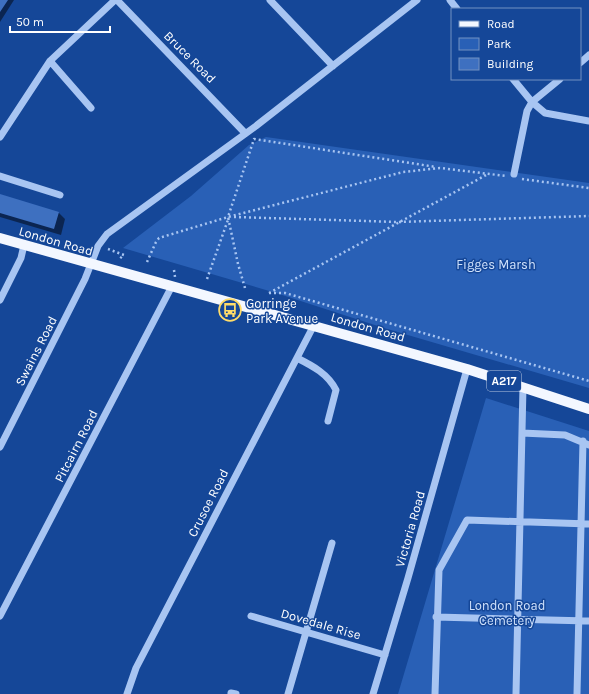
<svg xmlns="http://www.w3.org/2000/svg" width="589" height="694" viewBox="0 0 589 694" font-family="Karla,sans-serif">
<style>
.green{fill:#2960b6}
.shadow{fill:#0007}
.building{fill:#3e70c0}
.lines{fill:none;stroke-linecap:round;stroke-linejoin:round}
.path{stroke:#a8c5f2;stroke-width:2.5;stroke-dasharray:2 3;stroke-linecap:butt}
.minor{stroke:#a8c5f2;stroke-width:7}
.major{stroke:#f3f7ff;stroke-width:10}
.labels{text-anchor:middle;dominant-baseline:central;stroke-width:3;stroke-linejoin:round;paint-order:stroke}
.shield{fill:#154798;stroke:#b9c8e0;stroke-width:1}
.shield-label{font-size:12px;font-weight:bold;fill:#fff}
.street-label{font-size:13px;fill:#fff;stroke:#154798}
.park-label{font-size:13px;fill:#d0e2fc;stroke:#154798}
.poi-label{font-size:13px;fill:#fff;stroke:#154798;text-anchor:start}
</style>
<rect width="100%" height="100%" fill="#154798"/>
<path class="green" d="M266 137 589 183V388L384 328 276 293 123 248 191 196 249 145Z
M486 398 589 431V694H398Z"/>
<path class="shadow" d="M0 0H14L0 22Z
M0 195 59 213 65 219 61 235 0 217Z"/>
<path class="building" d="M0 0H8L0 12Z
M0 194 59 212 54 229 0 213Z"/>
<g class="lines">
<path class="path" d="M522 179 589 188
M234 217 398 222 589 216
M108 249 124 255 118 260
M147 262 156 242 159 238 228 217 403 172 440 168 506 176
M174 270 175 277
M207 279 229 217
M245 288 238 264 228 217 254 139 436 167
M269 293H285L589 381
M269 293 488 174"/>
<path class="minor" d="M117 0 245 133
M270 0 333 66
M450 0 457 9
M50 61 91 108
M580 63 589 55
M513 79 532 102 545 113 589 121
M0 137 50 61 115 0
M514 174 527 111 532 102 560 79
M0 176 60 195
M0 300 21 258 24 245
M297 358C313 366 328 374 336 390L328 421
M522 433 565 435 589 445
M0 447 85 279 98 246 107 234 256 126 417 0
M0 616 172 286
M251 616 385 655
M436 617 589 621
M231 693 236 694
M127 694 136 668 314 325
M288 694 332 543
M373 694 408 578 467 369
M435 694 439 570 467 520 589 524
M516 694 523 387
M577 694 583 441"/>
<path class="major" d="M0 238 467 369 589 409"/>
</g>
<defs>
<g id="bus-ring" transform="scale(1.15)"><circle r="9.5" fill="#154798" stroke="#ffdc69" stroke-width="1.5"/><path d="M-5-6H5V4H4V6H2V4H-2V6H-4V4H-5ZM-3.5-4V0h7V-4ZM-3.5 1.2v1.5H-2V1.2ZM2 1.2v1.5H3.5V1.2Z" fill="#ffdc69"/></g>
</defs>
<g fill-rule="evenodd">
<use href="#bus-ring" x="230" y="310"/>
</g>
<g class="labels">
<rect class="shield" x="487" y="371" width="34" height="20" rx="3"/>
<g class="shield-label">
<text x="504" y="381">A217</text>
</g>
<g class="street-label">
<text transform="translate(190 57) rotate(45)">Bruce Road</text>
<text transform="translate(56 241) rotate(16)">London Road</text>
<text transform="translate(368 327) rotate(16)">London Road</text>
<text transform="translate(36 351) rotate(-63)">Swains Road</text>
<text transform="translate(76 446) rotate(-63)">Pitcairn Road</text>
<text transform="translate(208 503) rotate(-63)">Crusoe Road</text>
<text transform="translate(410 529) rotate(-74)">Victoria Road</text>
<text transform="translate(321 624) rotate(16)">Dovedale Rise</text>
</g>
<g class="park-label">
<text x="496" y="264">Figges Marsh</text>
<text x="507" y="605">London Road<tspan x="507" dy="15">Cemetery</tspan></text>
</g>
<g class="poi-label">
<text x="246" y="303">Gorringe<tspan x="246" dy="15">Park Avenue</tspan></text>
</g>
</g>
<rect x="451" y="8" width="130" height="72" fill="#154798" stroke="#7391c1"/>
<rect x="459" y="21" width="20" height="6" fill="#f3f7ff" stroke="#7391c1"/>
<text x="487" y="28" font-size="12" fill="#ffffff">Road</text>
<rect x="459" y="38" width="20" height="12" fill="#2960b6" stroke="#7391c1"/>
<text x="487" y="48" font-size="12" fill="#ffffff">Park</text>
<rect x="459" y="58" width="20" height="12" fill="#3e70c0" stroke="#7391c1"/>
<text x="487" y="68" font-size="12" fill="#ffffff">Building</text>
<path d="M10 26v6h100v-6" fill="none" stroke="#ffffff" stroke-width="2"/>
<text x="16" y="26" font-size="12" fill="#ffffff" stroke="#154798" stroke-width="3" paint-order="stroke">50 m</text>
</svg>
